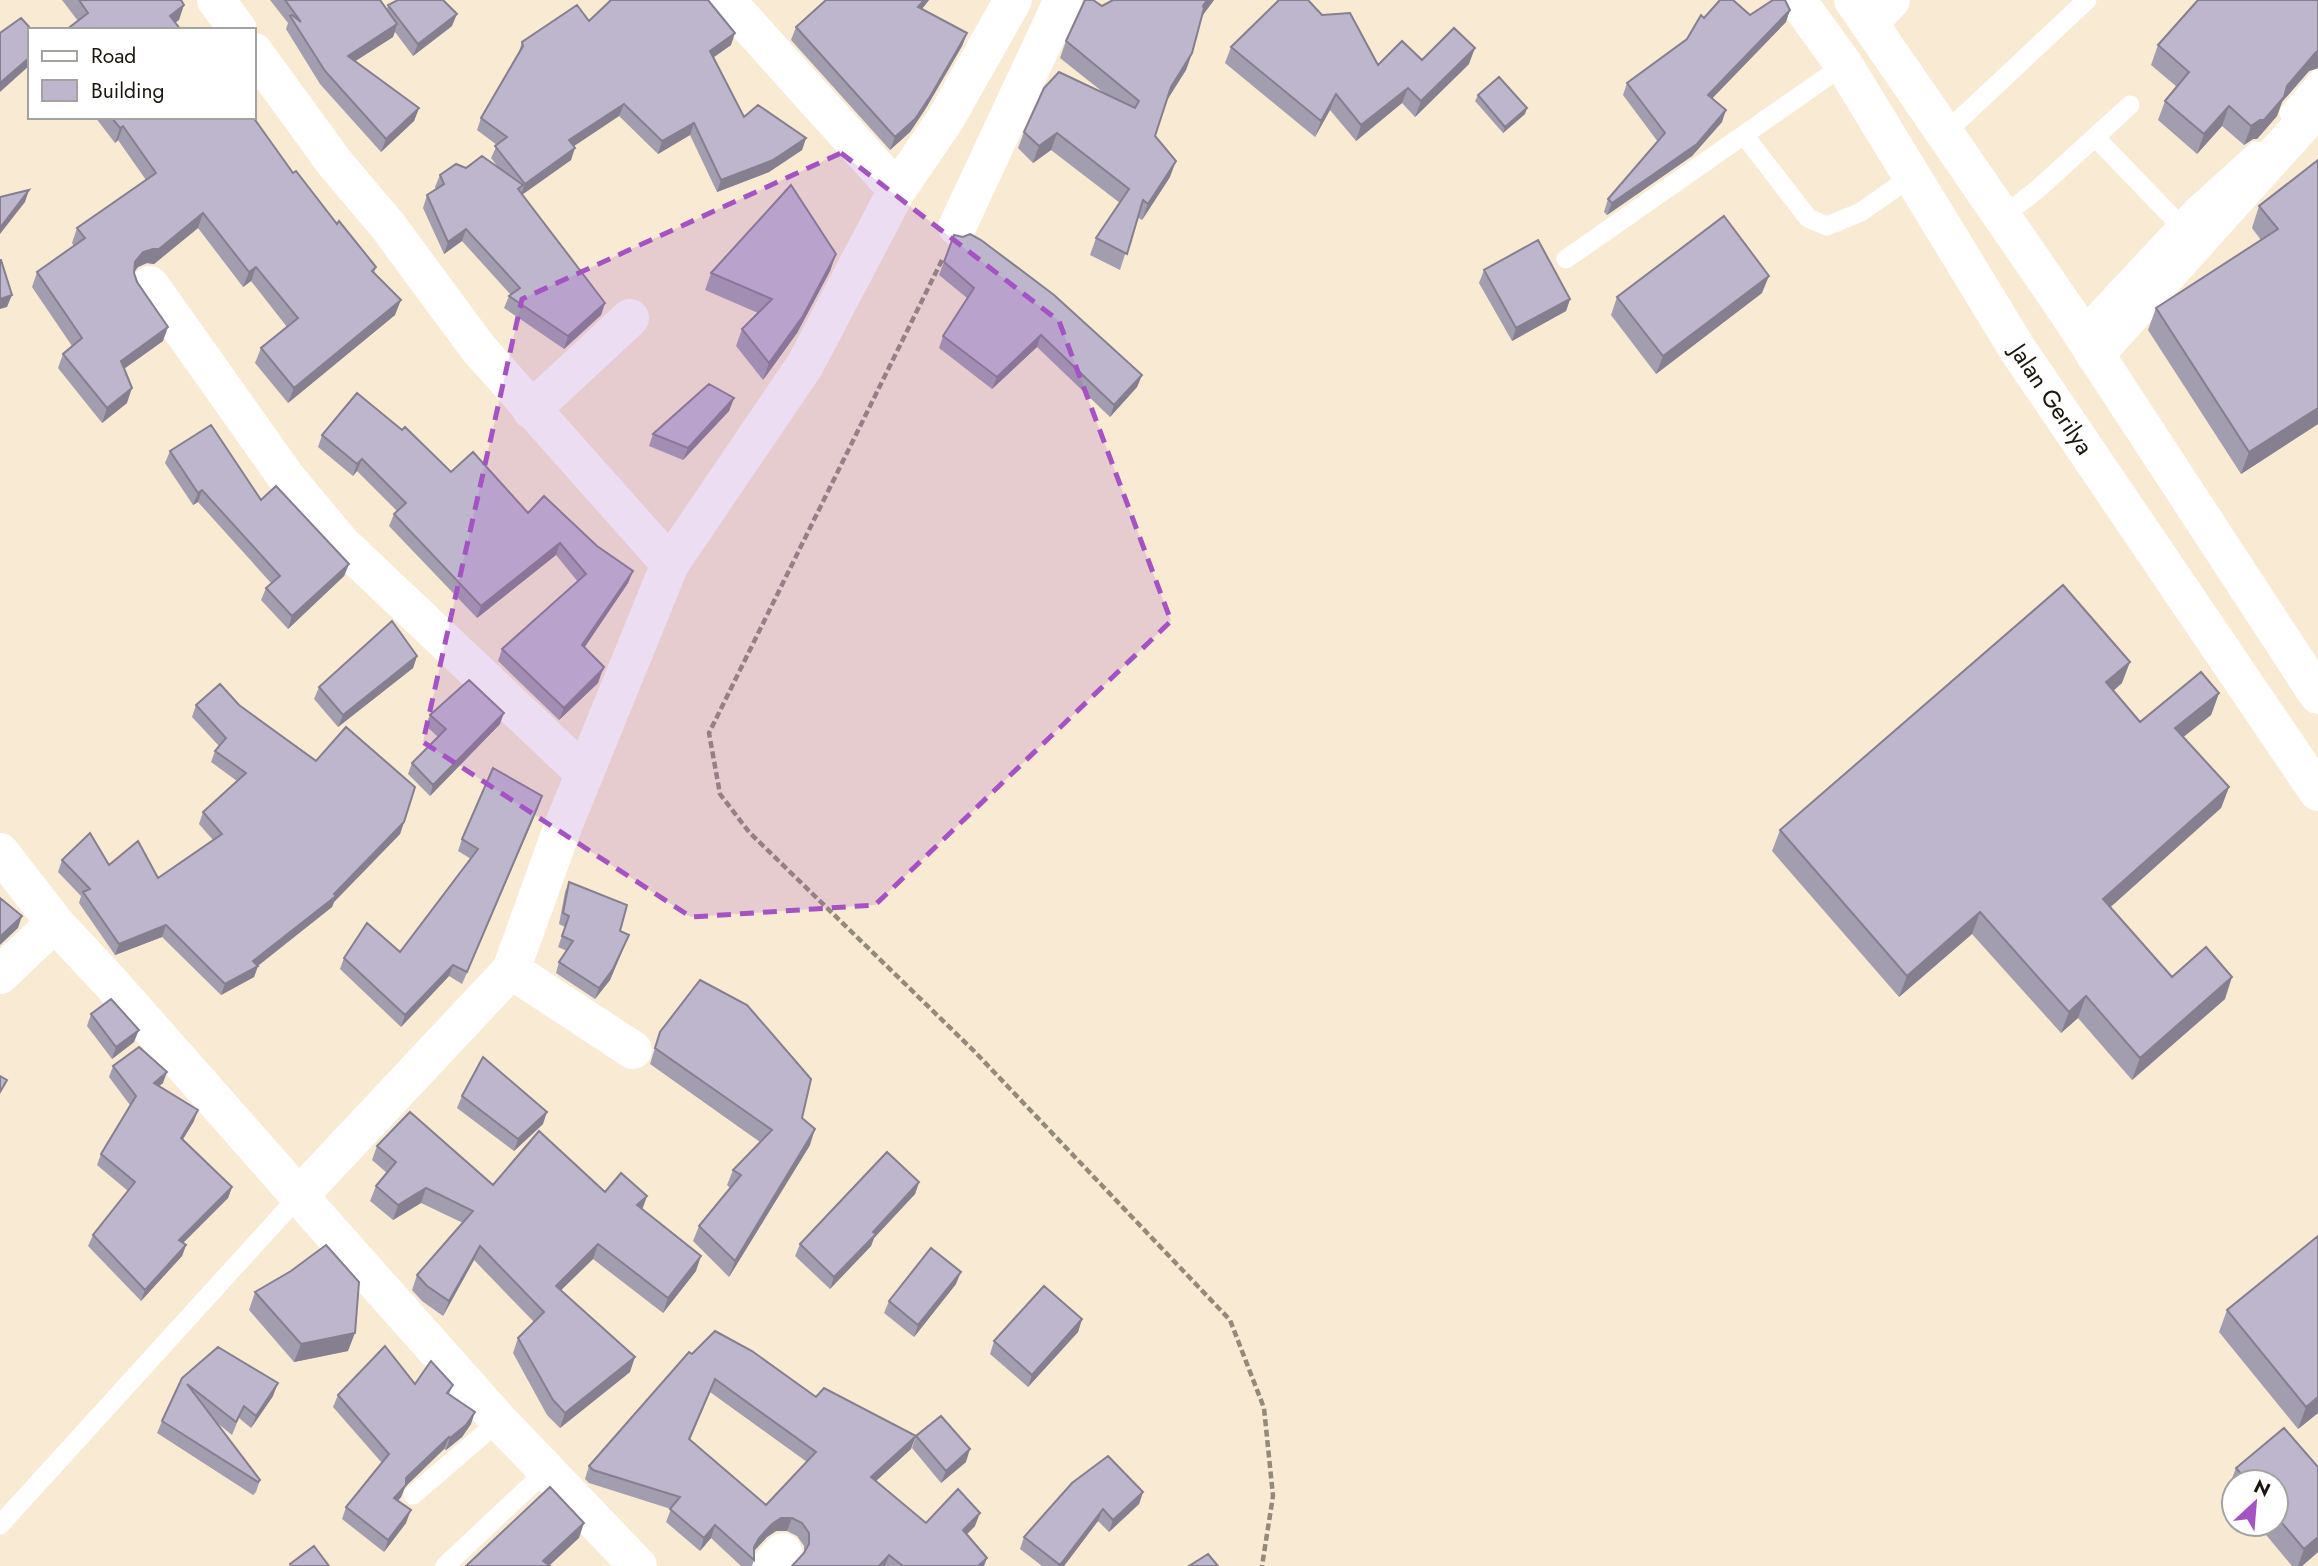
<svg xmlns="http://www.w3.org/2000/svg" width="2318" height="1566" viewBox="0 0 2318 1566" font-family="Jost,sans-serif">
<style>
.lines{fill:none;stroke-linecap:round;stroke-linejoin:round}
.path{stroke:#948a7a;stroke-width:4.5;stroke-dasharray:7 3.5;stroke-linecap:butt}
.lane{stroke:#fff;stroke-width:19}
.street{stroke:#fff;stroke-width:38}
.highway{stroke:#fff;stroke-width:38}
.wall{fill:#a39db0;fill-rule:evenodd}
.shaded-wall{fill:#857f90}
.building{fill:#beb6cd;stroke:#857f90;stroke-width:2;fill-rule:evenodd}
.marked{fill:#a453c3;fill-opacity:0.2;stroke:#a453c3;stroke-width:5;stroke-dasharray:14 9;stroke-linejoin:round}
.labels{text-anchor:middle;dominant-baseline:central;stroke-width:5;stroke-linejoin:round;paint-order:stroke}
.street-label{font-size:24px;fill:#1b160e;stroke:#fff}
</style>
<rect width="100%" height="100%" fill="#f8ead3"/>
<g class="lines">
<path class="path" d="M942 260 709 733 720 794 749 832 974 1051 1230 1320 1264 1408 1273 1496 1262 1566"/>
<path class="lane" d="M2289 113 2318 79
M1944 134 2087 0
M1744 135 1808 218 1827 226 1861 212 1912 176
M2095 137 2130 105
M2003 216 2038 189 2095 137 2179 224
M1566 259 1844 65
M2079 330 2194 207 2256 151
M413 1495 499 1421
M0 1525 299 1196
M445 1566 547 1470"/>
<path class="street" d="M216 0 238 30
M726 0 897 190
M1869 23 1891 0
M254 52 334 162 388 226 478 348 670 564
M957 227 1063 0
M150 285 286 477 341 543 585 774
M2095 355 2318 107
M531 410 630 318
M0 852 55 923 111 983 299 1196
M511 970 633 1050
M0 975 55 923
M638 1566 499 1421 299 1196 511 970 562 829 670 564 805 365 897 190 945 120 1013 0
M770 1566 783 1552"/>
<path class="highway" d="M1797 0 1844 65 2018 350 2318 792
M1853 0 2067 311 2318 695"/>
</g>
<path class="wall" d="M62 0H181L179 20 78 21Z
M270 0H380L387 9 388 5 452 26 413 56 395 32 393 37 355 61 419 108 414 121 381 152 320 84 286 29 288 23Z
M826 0H929L922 9 967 33 962 46 926 108 910 132 890 150 791 40 796 27Z
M1113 0H1214L1202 16 1192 53 1186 70 1166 102 1155 136 1170 177 1142 220 1137 217 1120 270 1090 255 1096 238 1120 203 1051 150 1033 163 1018 148 1024 132 1104 93 1060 58 1066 41Z
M2318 0V68L2309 71 2282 102 2277 116 2257 139H2253L2244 145 2222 126 2197 154 2158 120 2165 101 2177 87 2151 65 2158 45Z
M1322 15 1378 65 1422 60 1469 64 1415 117 1402 103 1356 141 1330 110 1315 137 1225 63 1231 47Z
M1750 15 1786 22 1712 98 1722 122 1692 156 1607 215 1604 212 1608 199 1658 142 1623 95 1627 83 1687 39Z
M589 21 731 45 713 58 744 117 806 138 802 150 769 172 717 192 690 135 658 154 619 116 574 146 571 160 522 195 605 303 601 315 564 349 504 308 509 296 511 295 462 241 444 254 423 208 427 195 436 190 435 187 440 175 466 168 498 167 491 158 497 145 477 130 481 118 518 55 522 42Z
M1478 95 1525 114 1503 133 1475 101Z
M95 117H253L293 173 376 267 374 273 395 315 288 403 255 363 261 348 287 327 251 281 243 287 198 228 154 264 147 263 138 267 134 272 163 341 124 369 127 403 102 423 58 368 63 354 72 346 32 287 37 272 74 246 72 243 77 228 146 180 118 140 115 143Z
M2318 160V424L2241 474 2148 330 2156 308 2261 240 2252 228 2259 206Z
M954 235 1142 375 1137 387 1110 417 1037 347 992 389 939 348 943 336 967 298 939 275Z
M836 254 830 271 797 333 763 380 736 346 742 329 758 313 705 290 711 273Z
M1484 270 1570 299 1566 311 1512 341 1479 283Z
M1762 293 1656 374 1611 315 1617 297Z
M734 398 729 411 683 460 649 446 653 434Z
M322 435 451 472 528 513 597 546 633 571 628 583 584 648 604 667 598 683 559 720 498 661 502 649 578 582 556 555 477 618 389 526 394 514 397 511 357 471 353 476 318 447Z
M170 451 261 500 349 564 344 576 288 629 261 600 266 588 271 583 198 502 193 505 165 463Z
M417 656 413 668 338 727 314 699 319 687Z
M2122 683 2113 691 2140 722 2219 693 2211 715 2183 737 2229 787 2221 808 2110 907 2172 977 2225 999 2132 1080 2078 1018 2061 1033 1972 934 1899 997 1772 851 1780 830Z
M196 705H239L404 822 400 834 334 902 332 907 258 966 254 977 221 995 162 937 115 955 79 903 81 896 58 872 62 860 109 865 158 878 213 840 199 824 203 812 237 781 211 762 215 751 219 746 192 717Z
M430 715 500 724 430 796 408 774 412 763 438 737 426 726Z
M538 808 462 984 449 976 401 1027 340 969 344 958 400 952 471 859 458 851 462 839Z
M569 882 620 931 629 935 610 980 595 999 556 973 559 962 567 951 558 947 565 927 559 924 565 892Z
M91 1014 134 1042 112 1059 87 1026Z
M660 1032 802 1118 810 1145 729 1277 693 1241 699 1226 730 1188 727 1185 733 1170 760 1142 650 1064Z
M113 1066 163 1083 159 1086 194 1121 183 1139 232 1187 228 1198 183 1243 186 1245 182 1256 141 1301 88 1246 93 1235 128 1191 97 1165 101 1154 130 1105 109 1077Z
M462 1096 543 1124 514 1151 457 1108Z
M377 1146 493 1185 605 1192 647 1196 642 1209 696 1271 663 1313 593 1259 561 1290 630 1372 560 1428 547 1415 513 1353 518 1338 534 1322 474 1260 443 1316 422 1301 412 1290 417 1275 463 1223 421 1203 393 1220 370 1201 376 1186 387 1173 372 1160Z
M919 1182 915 1194 874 1238 871 1246 830 1289 795 1256 800 1244Z
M2318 1236V1413L2298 1429 2219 1332 2227 1310Z
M956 1284 914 1337 884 1313 889 1301Z
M255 1292 348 1351 294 1362 249 1310Z
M1082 1319 1078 1332 1028 1387 990 1354 994 1341Z
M692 1354 816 1397 911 1449 876 1481 926 1523 975 1526 967 1534 984 1566H792L804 1553V1546L797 1536 787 1531H776L767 1537 754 1551V1560L752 1566H741L711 1538 700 1551 666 1522 671 1509 589 1483 585 1479 589 1466ZM710 1392 807 1462 766 1505 690 1440Z
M182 1378 273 1396 251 1428 239 1418 232 1435 216 1422 260 1480 256 1492 253 1495 157 1433 162 1421Z
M415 1384 453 1385 449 1394 471 1424 462 1437 446 1450 444 1449 405 1487 401 1497 398 1501 406 1523 384 1552 342 1519 346 1507 382 1463 333 1407 338 1395Z
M916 1436 966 1462 941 1483 912 1448Z
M2318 1467V1552L2302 1566H2292L2257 1524H2276V1482H2234V1497L2228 1489 2236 1468Z
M1143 1492 1139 1504 1109 1532 1098 1521 1064 1566H1042L1020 1549 1024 1537Z"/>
<path class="shaded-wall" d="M924 0H929L913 20 918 7Z
M1207 0H1214L1197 23 1203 6Z
M184 5 179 20 166 30 170 16Z
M1790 10 1786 22 1704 107 1708 95Z
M457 14 452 26 413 56 418 44Z
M397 24 393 37 343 69 348 56Z
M735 33 731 45 705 63 710 51Z
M967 33 962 46 926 108 910 132 890 150 895 137Z
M1475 48 1469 64 1415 117 1421 101Z
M2318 51V68L2309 71 2282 102 2277 116 2257 139H2253L2244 145 2251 126 2316 52Z
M1192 53 1186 70 1165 103 1171 87Z
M30 57V65L0 92V83Z
M1408 88 1402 103 1356 141 1361 125Z
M1336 94 1330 110 1315 137 1321 121Z
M624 104 619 116 565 152 569 140Z
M2229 106 2222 126 2197 154 2204 134Z
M419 108 414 121 381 152 386 139Z
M1527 108 1525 114 1503 133 1505 127Z
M1726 110 1722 122 1692 156 1607 215 1612 203Z
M694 123 690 135 658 154 662 141Z
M123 126 118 140 115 143 120 128Z
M1057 133 1051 150 1033 163 1039 146Z
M806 138 802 150 769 172 717 192 721 180Z
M575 148 571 160 520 196 525 184Z
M1176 161 1170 177 1142 220 1148 204Z
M29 190 25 202 0 234V228Z
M203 213 198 228 154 264 147 263 138 267 130 277 135 262 143 252Z
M466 229 462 241 444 254 448 242Z
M836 254 830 271 797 333 763 380 769 363Z
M256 267 251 281 243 287 249 272Z
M1769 276 1762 293 1656 374 1663 356Z
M12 295 7 307 0 309V299Z
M1570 299 1566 311 1512 341 1516 328Z
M401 300 395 315 288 403 294 388Z
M605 303 601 315 564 349 568 336Z
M168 327 163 341 115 375 121 361Z
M1041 335 1037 347 992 389 997 377Z
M1142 375 1137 387 1110 417 1114 405Z
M132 388 127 403 102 423 107 408Z
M734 398 729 411 683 460 688 448Z
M2318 408V424L2241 474 2249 452Z
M362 459 357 471 353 476 357 464Z
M202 490 198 502 193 505 198 493Z
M560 543 556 555 477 618 481 606Z
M349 564 344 576 288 629 292 616Z
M633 571 628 583 578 657 582 645Z
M417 656 413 668 338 727 343 715Z
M2130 662 2122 683 2098 704 2106 682Z
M602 670 598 683 559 720 564 708Z
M2219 693 2211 715 2167 750 2175 728Z
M504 713 500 724 430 796 433 785Z
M2229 787 2221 808 2095 921 2103 899Z
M542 796 538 808 462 984 467 972Z
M404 822 400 834 334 902 332 907 256 967 258 966 254 977 221 995 225 984 334 894Z
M1980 912 1972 934 1899 997 1907 976Z
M22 916 18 928 0 945V937Z
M166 925 162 937 115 955 119 944Z
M629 935 610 980 595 999 599 988Z
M453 965 449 976 401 1027 405 1015Z
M2232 977 2225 999 2132 1080 2140 1058Z
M2086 996 2078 1018 2061 1033 2069 1012Z
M139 1030 134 1042 112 1059 116 1047Z
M167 1072 163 1083 150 1094 154 1083Z
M198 1110 194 1121 177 1149 181 1138Z
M547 1112 543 1124 514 1151 518 1139Z
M815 1129 810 1145 729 1277 735 1261Z
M919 1182 915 1194 874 1238 871 1246 830 1289 834 1277 873 1232Z
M232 1187 228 1198 175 1251 179 1240Z
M426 1188 421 1203 393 1220 398 1205Z
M647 1196 642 1210 637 1205Z
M598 1244 593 1259 550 1301 556 1286Z
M186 1245 182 1256 141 1301 145 1290Z
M480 1246 474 1260 443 1316 449 1301Z
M701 1256 696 1271 663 1313 668 1298Z
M961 1272 956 1284 914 1337 918 1325Z
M1082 1319 1078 1332 1028 1387 1032 1375Z
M355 1333 348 1351 294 1362 301 1344Z
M635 1357 630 1372 560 1428 565 1413Z
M278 1383 273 1396 251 1428 256 1416Z
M2318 1397V1413L2298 1429 2306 1407Z
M475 1412 471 1424 462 1437 446 1450 450 1438Z
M916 1436 911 1449 866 1490 871 1477Z
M449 1437 444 1449 405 1487 401 1497 390 1510 394 1498 406 1478Z
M970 1449 966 1462 941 1483 946 1471Z
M1143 1492 1139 1504 1109 1532 1113 1520Z
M1103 1509 1098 1521 1064 1566H1059Z
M411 1510 406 1523 384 1552 388 1540Z
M980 1513 975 1526 958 1543 963 1530Z
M781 1518H792L787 1531H776L767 1537 754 1551V1547L759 1538 772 1524Z
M584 1523 579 1538 549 1566 543 1561Z
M715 1525 711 1538 700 1551 704 1538Z
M2318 1537V1552L2302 1566H2298L2304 1549Z
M889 1555 885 1566H879Z
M987 1558 984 1566H978Z"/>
<path class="building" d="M79 0H181L184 5 170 16 181 30H66L88 13Z
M285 0H380L397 24 348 56 419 108 386 139 325 71 290 16 292 15 301 22Z
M398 0H443L457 14 418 44 388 5Z
M611 0H708L735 33 710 51 744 117 758 105 806 138 773 160 721 180 694 123 662 141 624 104 569 140 575 148 525 184 495 146 507 137 481 118 523 46 522 42 577 5 589 21Z
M826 0H924L918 7 967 33 931 95 915 119 895 137 796 27Z
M1085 0H1093L1102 6 1113 0H1207L1203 6 1204 8 1192 53 1171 87 1155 136 1176 161 1148 204 1143 200 1127 254 1096 238 1129 189 1057 133 1039 146 1024 132 1044 88 1059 72 1135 108 1139 101 1066 41Z
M1279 0H1308L1322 15 1350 13 1378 65 1402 41 1422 60 1454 28 1475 48 1421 101 1408 88 1361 125 1336 94 1321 121 1231 47Z
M1720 0H1733L1750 15 1773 0H1785L1790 10 1708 95 1726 110 1697 144 1612 203 1608 199 1665 133 1627 83 1687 39 1701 15 1704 18Z
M2198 0H2318V51L2316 52 2287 86 2284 97 2264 120H2260L2251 126 2229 106 2204 134 2165 101 2189 72 2158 45Z
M21 18 32 30H30V57L0 83V33Z
M1499 77 1527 108 1505 127 1478 95Z
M111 117H253L293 173 296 171 337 224 339 221 376 267 372 271 401 300 294 388 261 348 298 318 256 267 249 272 203 213 159 249H153L143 252 135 262 134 273 137 282 168 327 121 361 132 388 107 408 63 354 82 338 37 272 85 238 77 228 156 173 123 126 120 128Z
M482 156 523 185 518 189 605 303 568 336 509 296 520 288 466 229 448 242 427 195 444 184 440 175 456 164 466 168Z
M2318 160V408L2249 452 2156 308 2278 229 2259 206Z
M791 185 836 254 803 316 769 363 742 329 772 299 711 273Z
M29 190 0 228V197Z
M1724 216 1769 276 1663 356 1617 297Z
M970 234 981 240 1054 295 1142 375 1114 405 1041 335 997 377 943 336 974 288 944 262 954 235 963 237Z
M1538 240 1570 299 1516 328 1484 270Z
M0 260H1L12 295 0 299Z
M709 384 734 398 688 448 653 434Z
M357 393 402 430 405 427 451 472 473 452 528 513 544 496 597 546 633 571 582 645 604 667 602 670 564 708 502 649 586 574 560 543 481 606 394 514 406 503 362 459 357 464 322 435Z
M211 425 261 500 276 486 349 564 292 616 266 588 280 576 202 490 198 493 170 451Z
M2063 585 2130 662 2106 682 2140 722 2201 672 2219 693 2175 728 2229 787 2103 899 2172 977 2206 947 2232 977 2140 1058 2086 996 2069 1012 1980 912 1907 976 1780 830Z
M392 621 417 656 343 715 319 687Z
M469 680 504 713 433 785 412 763 446 729 430 715Z
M220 684 239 705 316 761 346 727 415 787 404 822 334 894 336 896 253 961 258 966 225 984 166 925 119 944 83 892 90 889 62 860 90 833 109 865 138 841 158 878 222 834 203 812 246 773 215 751 226 738 196 705Z
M493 768 542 796 467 972 453 965 405 1015 344 958 367 923 400 952 478 849 462 839Z
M569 882 627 905 620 931 629 935 613 969 599 988 559 962 573 941 562 936 569 916 563 913Z
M0 898 22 916 0 937Z
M700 980 747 1005 811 1079 802 1118 815 1129 735 1261 699 1226 741 1175 733 1170 772 1130 655 1048 660 1032Z
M111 999 139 1030 116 1047 91 1014Z
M139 1047 167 1072 154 1083 198 1110 181 1138 232 1187 179 1240 186 1245 145 1290 93 1235 135 1182 101 1154 136 1096 113 1066Z
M483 1057 547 1112 518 1139 462 1096Z
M0 1076 7 1080 0 1092Z
M410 1112 493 1185 539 1131 605 1192 621 1173 647 1196 637 1205 701 1256 668 1298 598 1244 556 1286 635 1357 565 1413 553 1400 518 1338 544 1312 480 1246 449 1301 427 1286 417 1275 473 1211 426 1188 398 1205 376 1186 396 1162 377 1146Z
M887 1152 919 1182 873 1232 876 1234 834 1277 800 1244Z
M2318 1236V1397L2306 1407 2227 1310Z
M326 1245 359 1282 355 1333 301 1344 255 1292 291 1271Z
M931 1248 961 1272 918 1325 889 1301Z
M1044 1286 1082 1319 1032 1375 994 1341Z
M715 1331 752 1351 816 1397 824 1388 916 1436 871 1477 926 1523 958 1489 980 1513 963 1530 987 1558 978 1566H903L889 1555 879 1566H792L804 1553 809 1544V1533L802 1523 792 1518H781L772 1524 759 1538 754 1547V1560L715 1525 704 1538 670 1509 680 1497 593 1470 589 1466 689 1352 692 1354ZM715 1379 816 1452 766 1505 689 1439Z
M385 1346 415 1384 431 1361 453 1385 447 1393 475 1412 466 1425 450 1438 449 1437 406 1478V1485L394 1498 411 1510 388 1540 346 1507 389 1454 338 1395Z
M218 1347 278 1383 256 1416 244 1406 236 1422 187 1384 260 1480 258 1482 162 1421 182 1378Z
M941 1416 970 1449 946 1471 916 1436Z
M2284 1428 2318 1467V1537L2304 1549 2276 1516V1482H2248L2236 1468Z
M1108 1456 1143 1492 1113 1520 1103 1509 1060 1565 1024 1537 1072 1483Z
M550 1487 584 1523 543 1561 550 1566H466Z
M314 1546 329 1566H291L290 1564Z
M1208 1554 1218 1566H1189Z"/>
<path class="marked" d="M841 153 1059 321 1171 621 875 905 691 917 423 742 522 299Z"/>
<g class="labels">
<g class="street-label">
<text transform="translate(2052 399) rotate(56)">Jalan Gerilya</text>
</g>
</g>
<rect x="28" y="28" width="228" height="91" fill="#ffffff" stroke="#a4a29f" stroke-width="2"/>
<rect x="42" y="51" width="35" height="10" fill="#ffffff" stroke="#a4a29f" stroke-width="2"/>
<text x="91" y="63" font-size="21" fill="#1b160e">Road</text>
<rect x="42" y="80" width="35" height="21" fill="#beb6cd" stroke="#a4a29f" stroke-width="2"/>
<text x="91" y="98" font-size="21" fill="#1b160e">Building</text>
<g transform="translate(2255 1503) rotate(26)"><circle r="33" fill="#ffffff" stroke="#a4a29f" stroke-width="2"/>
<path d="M0-5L12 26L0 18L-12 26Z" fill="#a453c3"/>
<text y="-10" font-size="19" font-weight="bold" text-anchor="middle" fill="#1b160e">N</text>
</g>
</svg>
